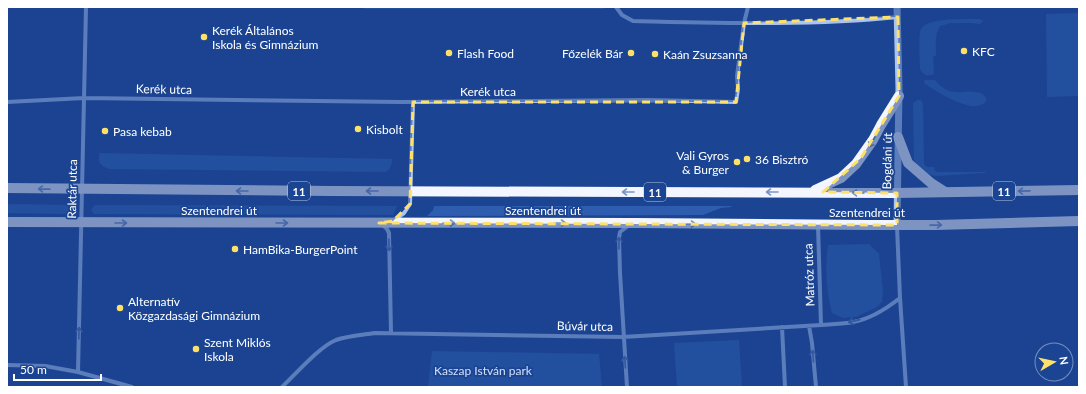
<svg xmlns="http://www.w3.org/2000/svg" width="1086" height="394" viewBox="0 0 1086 394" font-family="Lato,sans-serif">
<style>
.green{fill:#2e5db0}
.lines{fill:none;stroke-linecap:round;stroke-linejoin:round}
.minor{stroke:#abc4ef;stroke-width:4}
.tertiary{stroke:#abc4ef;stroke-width:7}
.primary{stroke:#f3f6ff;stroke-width:10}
.oneway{stroke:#7c94c3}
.oneway2{stroke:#4d71b3}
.marked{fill:none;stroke:#ffe169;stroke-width:3;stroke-dasharray:8 5;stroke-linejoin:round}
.poi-dot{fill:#ffe169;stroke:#1b4492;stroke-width:1.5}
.labels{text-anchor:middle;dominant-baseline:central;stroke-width:3.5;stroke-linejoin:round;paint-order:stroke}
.shield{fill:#1b4492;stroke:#bbc7de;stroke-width:1}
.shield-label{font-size:11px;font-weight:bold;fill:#fff}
.poi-label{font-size:12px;fill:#fff;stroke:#1b4492;text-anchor:start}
.street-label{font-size:12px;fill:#fff;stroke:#1b4492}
.park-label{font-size:12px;fill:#d1e0fa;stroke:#1b4492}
</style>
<rect width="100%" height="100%" fill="#1b4492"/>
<path class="green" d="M364 7H605L604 9H364Z
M1079 13V96L1047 97 1046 14Z
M980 19 983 21 980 24 972 23H951L940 26C934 36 936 45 936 56H933L934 74C927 77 923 75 920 69 920 61 918 35 921 29 927 17 968 19 980 19Z
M925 80H935C952 100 960 88 981 93 994 101 980 108 970 106 952 101 938 93 924 83Z
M918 100H921L923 104 924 164 927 167H934L935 171 938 172H986L985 173 935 176C926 174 917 169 914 159L913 103 914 102Z
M99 153 392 159C392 165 390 169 386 172L110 169 104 167 99 162Z
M7 204 66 205 69 207V210L68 213 65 214 7 213Z
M95 205 397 206 393 215 96 214H94L91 210Z
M434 206H731L732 207 721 208 703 215 427 216 433 210Z
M869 244 879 254 883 291 882 302 877 307 856 317 843 318 832 313C826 291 825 267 828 245Z
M739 340 742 387H677L674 343Z
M432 351 599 354 602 387H428Z"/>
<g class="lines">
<path class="minor" d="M616 7 622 15 633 21C721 23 810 26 898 17
M7 102 84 98 401 102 648 100 736 102 738 89 737 76 744 23 748 7
M394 220 404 213 410 204 413 102
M383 225 387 229 389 233 391 333
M818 225 821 325
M897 226 900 298 906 387
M809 326 812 343 816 387
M782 327 785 387
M7 365 45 366 78 372 132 387
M78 372 86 7
M282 387C296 374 319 347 336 340 348 336 363 335 375 333L623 337 821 325C832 324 843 324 853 322 871 319 886 309 900 298
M627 387 620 273 619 238 620 232 628 226"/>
<path class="tertiary" d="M897 225 899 88 897 7"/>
<path class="primary" d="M898 137 908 163 931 183 945 192
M7 188 332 191 897 193 1079 190
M815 190 841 178 856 164 873 140 881 125 899 96
M7 222 636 223 868 225H936L1079 221"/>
</g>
<defs><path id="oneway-shaft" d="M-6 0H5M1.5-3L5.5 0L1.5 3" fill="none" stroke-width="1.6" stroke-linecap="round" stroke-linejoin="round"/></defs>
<g class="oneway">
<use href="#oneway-shaft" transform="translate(872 142) rotate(121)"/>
<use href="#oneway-shaft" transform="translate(44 189) rotate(-179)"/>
<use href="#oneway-shaft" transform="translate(242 191) rotate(-180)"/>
<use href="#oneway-shaft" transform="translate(372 191) rotate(-180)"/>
<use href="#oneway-shaft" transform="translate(1024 191) rotate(179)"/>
<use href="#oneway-shaft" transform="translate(628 192) rotate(-180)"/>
<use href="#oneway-shaft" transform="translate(772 192) rotate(-180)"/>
<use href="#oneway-shaft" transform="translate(858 193) rotate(-179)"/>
<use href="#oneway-shaft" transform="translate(121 223)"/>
<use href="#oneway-shaft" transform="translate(282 223)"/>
<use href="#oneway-shaft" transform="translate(449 223)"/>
<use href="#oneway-shaft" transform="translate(560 223)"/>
<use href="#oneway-shaft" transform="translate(690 224)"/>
<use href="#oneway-shaft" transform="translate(936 225) rotate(-1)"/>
</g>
<g class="oneway2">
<use href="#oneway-shaft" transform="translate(619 243) rotate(-89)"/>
<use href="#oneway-shaft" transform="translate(389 245) rotate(89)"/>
<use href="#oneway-shaft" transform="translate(854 321) rotate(167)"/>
<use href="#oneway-shaft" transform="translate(79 333) rotate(-88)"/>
<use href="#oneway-shaft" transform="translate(813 356) rotate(-94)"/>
<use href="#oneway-shaft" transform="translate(625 362) rotate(-94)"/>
</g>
<path d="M0 0H1086V394H0ZM898 17 899 96 861 158 823 192 897 193V225L379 223 393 221 410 204 413 102H736L744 23Z" fill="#1b4492" fill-opacity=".55" fill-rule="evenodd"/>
<path class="marked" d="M898 17 899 96 861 158 823 192 897 193V225L379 223 393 221 410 204 413 102H736L744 23Z"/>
<g class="poi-dot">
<circle cx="204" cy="37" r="4"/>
<circle cx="964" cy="51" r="4"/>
<circle cx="449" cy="53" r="4"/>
<circle cx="631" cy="53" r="4"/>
<circle cx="655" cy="54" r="4"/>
<circle cx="358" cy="129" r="4"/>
<circle cx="105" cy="131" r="4"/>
<circle cx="747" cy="159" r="4"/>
<circle cx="737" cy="162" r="4"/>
<circle cx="235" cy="249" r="4"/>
<circle cx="120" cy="308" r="4"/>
<circle cx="196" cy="349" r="4"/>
</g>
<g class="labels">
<g class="shield">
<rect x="288" y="182" width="22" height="18" rx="3"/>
<rect x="993" y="182" width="22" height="18" rx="3"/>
<rect x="644" y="183" width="22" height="18" rx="3"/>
</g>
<g class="shield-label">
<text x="299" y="191">11</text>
<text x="1004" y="191">11</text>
<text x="655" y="192">11</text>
</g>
<g class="poi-label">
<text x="212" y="30">Kerék Általános<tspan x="212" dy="14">Iskola és Gimnázium</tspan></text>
<text x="972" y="51">KFC</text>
<text x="457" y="53">Flash Food</text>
<text x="623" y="53" text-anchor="end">Főzelék Bár</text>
<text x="663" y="54">Kaán Zsuzsanna</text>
<text x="366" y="129">Kisbolt</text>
<text x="113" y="131">Pasa kebab</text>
<text x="729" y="155" text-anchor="end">Vali Gyros<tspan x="729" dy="14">&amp; Burger</tspan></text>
<text x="755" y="159">36 Bisztró</text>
<text x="243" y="249">HamBika-BurgerPoint</text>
<text x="128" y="301">Alternatív<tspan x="128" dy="14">Közgazdasági Gimnázium</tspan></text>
<text x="204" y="342">Szent Miklós<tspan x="204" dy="14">Iskola</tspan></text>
</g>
<g class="street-label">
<text transform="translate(164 89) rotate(1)">Kerék utca</text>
<text x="488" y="91">Kerék utca</text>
<text transform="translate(887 161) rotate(-89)">Bogdáni út</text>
<text transform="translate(72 189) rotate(-89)">Raktár utca</text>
<text x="219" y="210">Szentendrei út</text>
<text x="543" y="210">Szentendrei út</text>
<text x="867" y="212">Szentendrei út</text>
<text transform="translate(809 275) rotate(-92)">Matróz utca</text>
<text transform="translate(585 326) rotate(1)">Búvár utca</text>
</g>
<g class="park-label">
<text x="483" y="370">Kaszap István park</text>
</g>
</g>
<rect width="1086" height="394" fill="none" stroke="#ffffff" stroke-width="16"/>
<g transform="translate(1054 362) rotate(81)"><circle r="19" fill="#1b4492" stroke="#768fbe"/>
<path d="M0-3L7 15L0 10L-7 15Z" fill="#ffe169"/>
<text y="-6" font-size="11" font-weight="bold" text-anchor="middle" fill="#ffffff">N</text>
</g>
<path d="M14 374v6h87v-6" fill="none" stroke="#ffffff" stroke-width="2"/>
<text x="20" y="374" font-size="12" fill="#ffffff" stroke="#1b4492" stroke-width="3" paint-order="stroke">50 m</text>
</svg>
